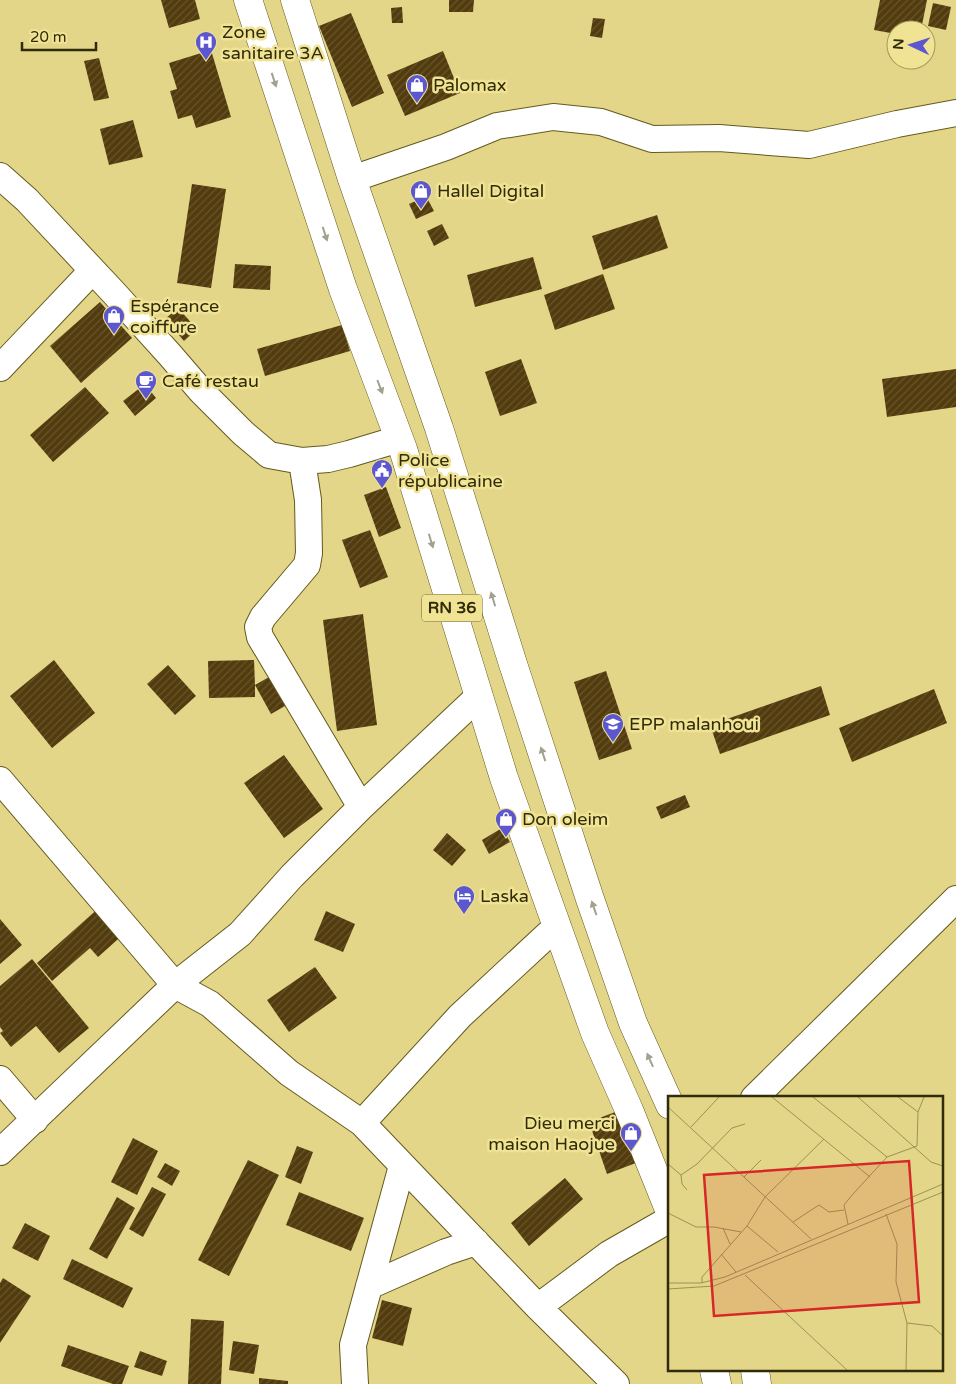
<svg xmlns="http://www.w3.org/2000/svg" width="956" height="1384" viewBox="0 0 956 1384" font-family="'Varela Round',sans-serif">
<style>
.building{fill:url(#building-hatch)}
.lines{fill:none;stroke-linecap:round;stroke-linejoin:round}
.street-casing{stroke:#645a1e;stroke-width:28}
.primary-casing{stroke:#645a1e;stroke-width:29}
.street{stroke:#fff;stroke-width:26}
.primary{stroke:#fff;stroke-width:28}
.oneway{fill:#a2a090}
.labels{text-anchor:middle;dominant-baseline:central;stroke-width:5;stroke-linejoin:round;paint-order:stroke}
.shield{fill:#f0e394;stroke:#6a6233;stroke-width:1}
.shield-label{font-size:16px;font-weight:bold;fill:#302b09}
.poi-label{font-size:18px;fill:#302b09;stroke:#f0e394;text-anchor:start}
.inset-road{fill:none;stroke:#9b9255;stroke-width:1}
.view{fill:#d62828;fill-opacity:0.15;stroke:#d62828;stroke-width:2.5}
.inset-edge{fill:none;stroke:#302b09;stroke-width:2.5}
</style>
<defs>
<pattern id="building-hatch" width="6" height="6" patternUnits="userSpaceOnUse" patternTransform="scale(1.25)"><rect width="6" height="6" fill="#523b0d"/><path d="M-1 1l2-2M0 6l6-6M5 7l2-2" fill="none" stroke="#68552f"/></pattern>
</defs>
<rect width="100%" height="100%" fill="#e3d688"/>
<path class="building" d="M161 0H195L200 19 169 28Z
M449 0H474L473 12H449Z
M880 0H927L921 30H896V34L874 30Z
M933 3 951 7 946 30 928 26Z
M402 7 403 23H392L391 8Z
M351 13 384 93 352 107 319 26Z
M593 18 605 19 602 38 590 36Z
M211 50 231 117 196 128 192 115 178 119 170 91 177 89 169 63Z
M443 51 460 93 405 116 387 75Z
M99 58 109 98 94 101 84 61Z
M133 120 143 157 109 165 100 129Z
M192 184 226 189 211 288 177 283Z
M426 196 434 211 416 219 409 204Z
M657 215 668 248 603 270 592 236Z
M442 224 449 238 434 246 427 231Z
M533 257 542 289 475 307 467 275Z
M235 264 271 266 270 290 233 288Z
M603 274 615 309 555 330 544 295Z
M100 302 132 338 81 383 50 346Z
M178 308 197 329 184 341 165 319Z
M342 325 350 351 265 376 257 349Z
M521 359 537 403 500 416 485 372Z
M956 369V407L887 417 882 379Z
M145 384 156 398 135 416 123 401Z
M85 387 109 413 53 462 30 435Z
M386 487 401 528 379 537 364 495Z
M370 530 388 577 360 588 342 540Z
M363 614 377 725 337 731 323 620Z
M54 660 95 713 52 748 10 696Z
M254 660 255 685 276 673 292 702 271 714 255 685V697L209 698 208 661Z
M168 665 196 696 175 715 147 684Z
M606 671 632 749 599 760 574 682Z
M821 686 830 715 720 754 710 725Z
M934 689 947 723 852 762 839 728Z
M284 755 323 809 284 838 244 783Z
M685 795 690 807 661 819 656 807Z
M502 828 510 842 489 854 482 840Z
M447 833 466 850 452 866 433 850Z
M101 906 125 933 98 957 90 948 52 981 37 963Z
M326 911 355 924 343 952 314 940Z
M0 919 22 945 0 964Z
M32 959 89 1028 59 1053 36 1026 11 1047 0 1033 3 1031 0 1027V986Z
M315 967 337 998 289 1032 267 1000Z
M623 1109 641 1161 607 1174 589 1122Z
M133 1138 158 1151 137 1195 111 1182Z
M297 1146 313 1152 301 1184 285 1177Z
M248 1160 279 1175 229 1276 198 1260Z
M165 1163 180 1171 172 1186 157 1177Z
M565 1178 583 1199 529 1246 511 1223Z
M152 1187 166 1194 143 1237 129 1229Z
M299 1192 364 1218 351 1251 286 1225Z
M117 1197 135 1208 107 1259 89 1249Z
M25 1223 50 1236 38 1261 12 1248Z
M72 1259 133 1288 123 1308 63 1279Z
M3 1278 31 1296 0 1343V1283Z
M382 1300 412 1308 403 1346 372 1338Z
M191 1319 224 1321 221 1384H188Z
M233 1341 259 1345 254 1374 229 1370Z
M68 1345 129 1366 122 1384H113L61 1366Z
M140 1351 167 1361 162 1376 134 1367Z
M259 1378 288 1381V1384H259Z"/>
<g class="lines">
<g class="street-casing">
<path id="street" d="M0 176 27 200 114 293 170 355 201 391 243 433 269 455 302 461 328 459 349 454 399 439
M352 179 446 147 497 126 553 117 601 122 652 139 719 138 809 145 897 124 956 113
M0 368 92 271
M302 461 308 500 309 553 307 565 263 617 258 627 260 637 361 807
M0 780 175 985 210 1004 289 1073 362 1123 538 1307 616 1384
M0 1079 35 1120
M754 1098 956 899
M362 1123 460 1016 557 926
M0 1152 175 985 240 934 292 876 361 807 479 696
M369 1286 446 1252 476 1242
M538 1307 609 1254 670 1219
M355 1384 353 1345 402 1166"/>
</g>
<g class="primary-casing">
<path id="primary" d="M248 0 343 289 403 449 504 778 595 1033 629 1110 670 1212
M295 0 352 179 439 428 513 664 590 899 633 1023 670 1105
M714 1370 717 1384
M755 1370 757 1384"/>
</g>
<use href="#street" class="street"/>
<use href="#primary" class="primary"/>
</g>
<defs><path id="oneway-solid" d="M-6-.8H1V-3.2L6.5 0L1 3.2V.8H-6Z" transform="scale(1.25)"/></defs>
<g class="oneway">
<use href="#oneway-solid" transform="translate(274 80) rotate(72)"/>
<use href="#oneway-solid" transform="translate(325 234) rotate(72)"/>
<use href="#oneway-solid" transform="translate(380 387) rotate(69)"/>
<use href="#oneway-solid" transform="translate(431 541) rotate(73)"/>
<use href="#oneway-solid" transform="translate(493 599) rotate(-107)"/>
<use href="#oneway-solid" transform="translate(543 754) rotate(-108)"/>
<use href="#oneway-solid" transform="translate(594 908) rotate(-109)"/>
<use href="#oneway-solid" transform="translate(650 1060) rotate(-114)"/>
</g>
<defs>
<g id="hospital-pin" transform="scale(1.125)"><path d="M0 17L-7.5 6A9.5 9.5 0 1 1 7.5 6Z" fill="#5c57cf" stroke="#f0e394"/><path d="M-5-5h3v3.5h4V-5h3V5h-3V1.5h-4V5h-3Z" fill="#fff"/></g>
<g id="shop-pin" transform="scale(1.125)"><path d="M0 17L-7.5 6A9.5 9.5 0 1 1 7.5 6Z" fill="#5c57cf" stroke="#f0e394"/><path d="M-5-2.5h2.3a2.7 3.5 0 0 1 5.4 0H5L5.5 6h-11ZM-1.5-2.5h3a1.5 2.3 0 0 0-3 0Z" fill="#fff"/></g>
<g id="cafe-pin" transform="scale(1.125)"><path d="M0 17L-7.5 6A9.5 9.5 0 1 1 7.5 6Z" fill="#5c57cf" stroke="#f0e394"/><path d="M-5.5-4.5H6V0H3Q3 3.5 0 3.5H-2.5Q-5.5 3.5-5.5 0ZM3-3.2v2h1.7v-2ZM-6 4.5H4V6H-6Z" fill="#fff"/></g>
<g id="civic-pin" transform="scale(1.125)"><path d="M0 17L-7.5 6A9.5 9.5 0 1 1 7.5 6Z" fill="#5c57cf" stroke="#f0e394"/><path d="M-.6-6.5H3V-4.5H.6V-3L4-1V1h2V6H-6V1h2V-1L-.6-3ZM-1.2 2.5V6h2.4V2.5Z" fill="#fff"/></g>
<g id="school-pin" transform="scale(1.125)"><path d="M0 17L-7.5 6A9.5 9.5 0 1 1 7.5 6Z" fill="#5c57cf" stroke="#f0e394"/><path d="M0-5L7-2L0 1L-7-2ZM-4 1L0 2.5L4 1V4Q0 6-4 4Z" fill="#fff"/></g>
<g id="hotel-pin" transform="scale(1.125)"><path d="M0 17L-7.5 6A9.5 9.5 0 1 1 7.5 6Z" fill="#5c57cf" stroke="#f0e394"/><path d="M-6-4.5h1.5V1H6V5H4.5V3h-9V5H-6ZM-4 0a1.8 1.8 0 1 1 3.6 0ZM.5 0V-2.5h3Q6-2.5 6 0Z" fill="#fff"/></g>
</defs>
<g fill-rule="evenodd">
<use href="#hospital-pin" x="206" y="42"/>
<use href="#shop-pin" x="417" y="85"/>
<use href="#shop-pin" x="421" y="191"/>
<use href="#shop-pin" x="114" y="316"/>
<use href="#cafe-pin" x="146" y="381"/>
<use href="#civic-pin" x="382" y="470"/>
<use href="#school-pin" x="613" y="724"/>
<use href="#shop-pin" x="506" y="819"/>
<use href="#hotel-pin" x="464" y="896"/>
<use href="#shop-pin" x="631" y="1133"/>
</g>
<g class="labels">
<rect class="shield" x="422" y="594.5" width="60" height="27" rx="4"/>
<g class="shield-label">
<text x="452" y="608">RN 36</text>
</g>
<g class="poi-label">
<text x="222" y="32">Zone<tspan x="222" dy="21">sanitaire 3A</tspan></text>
<text x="433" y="85">Palomax</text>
<text x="437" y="191">Hallel Digital</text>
<text x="130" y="306">Espérance<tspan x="130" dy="21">coiffure</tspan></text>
<text x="162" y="381">Café restau</text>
<text x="398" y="460">Police<tspan x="398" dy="21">républicaine</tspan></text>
<text x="629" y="724">EPP malanhoui</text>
<text x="522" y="819">Don oleim</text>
<text x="480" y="896">Laska</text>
<text x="615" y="1123" text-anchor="end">Dieu merci<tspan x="615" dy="21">maison Haojue</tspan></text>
</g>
</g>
<g transform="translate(668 1096)">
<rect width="275" height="275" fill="#e3d688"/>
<path class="inset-road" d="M104 1 202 81M145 1 219 61M190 1 263 66 275 70M230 1 250 16M0 11 143 143M23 31 51 1M0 68 13 79 14 88 19 94M13 79 29 68 64 32 77 28M76 81 93 64M0 117 28 131H46L73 136M218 118 229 148 228 186 239 227 238 274M125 126 151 109 161 116 176 114M180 128 176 109 185 98 219 61 249 50 250 16 256 1M79 130 110 156M55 132 62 148M53 158 68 176M77 179 179 274M0 187H33L57 181 275 88M34 187V181L79 130 97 101 156 43M0 193 46 190 275 96M239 227 264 230 275 240"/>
<path class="view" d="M241 65 251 206 46 220 36 79Z"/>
<rect width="275" height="275" class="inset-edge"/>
</g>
<g transform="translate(911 45) rotate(274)"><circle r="24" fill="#f0e394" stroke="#a3995c"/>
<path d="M0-4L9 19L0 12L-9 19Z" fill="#5c57cf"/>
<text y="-8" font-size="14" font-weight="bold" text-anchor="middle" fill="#302b09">N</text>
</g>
<path d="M22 42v8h74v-8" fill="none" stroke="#302b09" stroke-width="2.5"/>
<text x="30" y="42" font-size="15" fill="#302b09" stroke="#f0e394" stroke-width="4" paint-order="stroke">20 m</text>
</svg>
